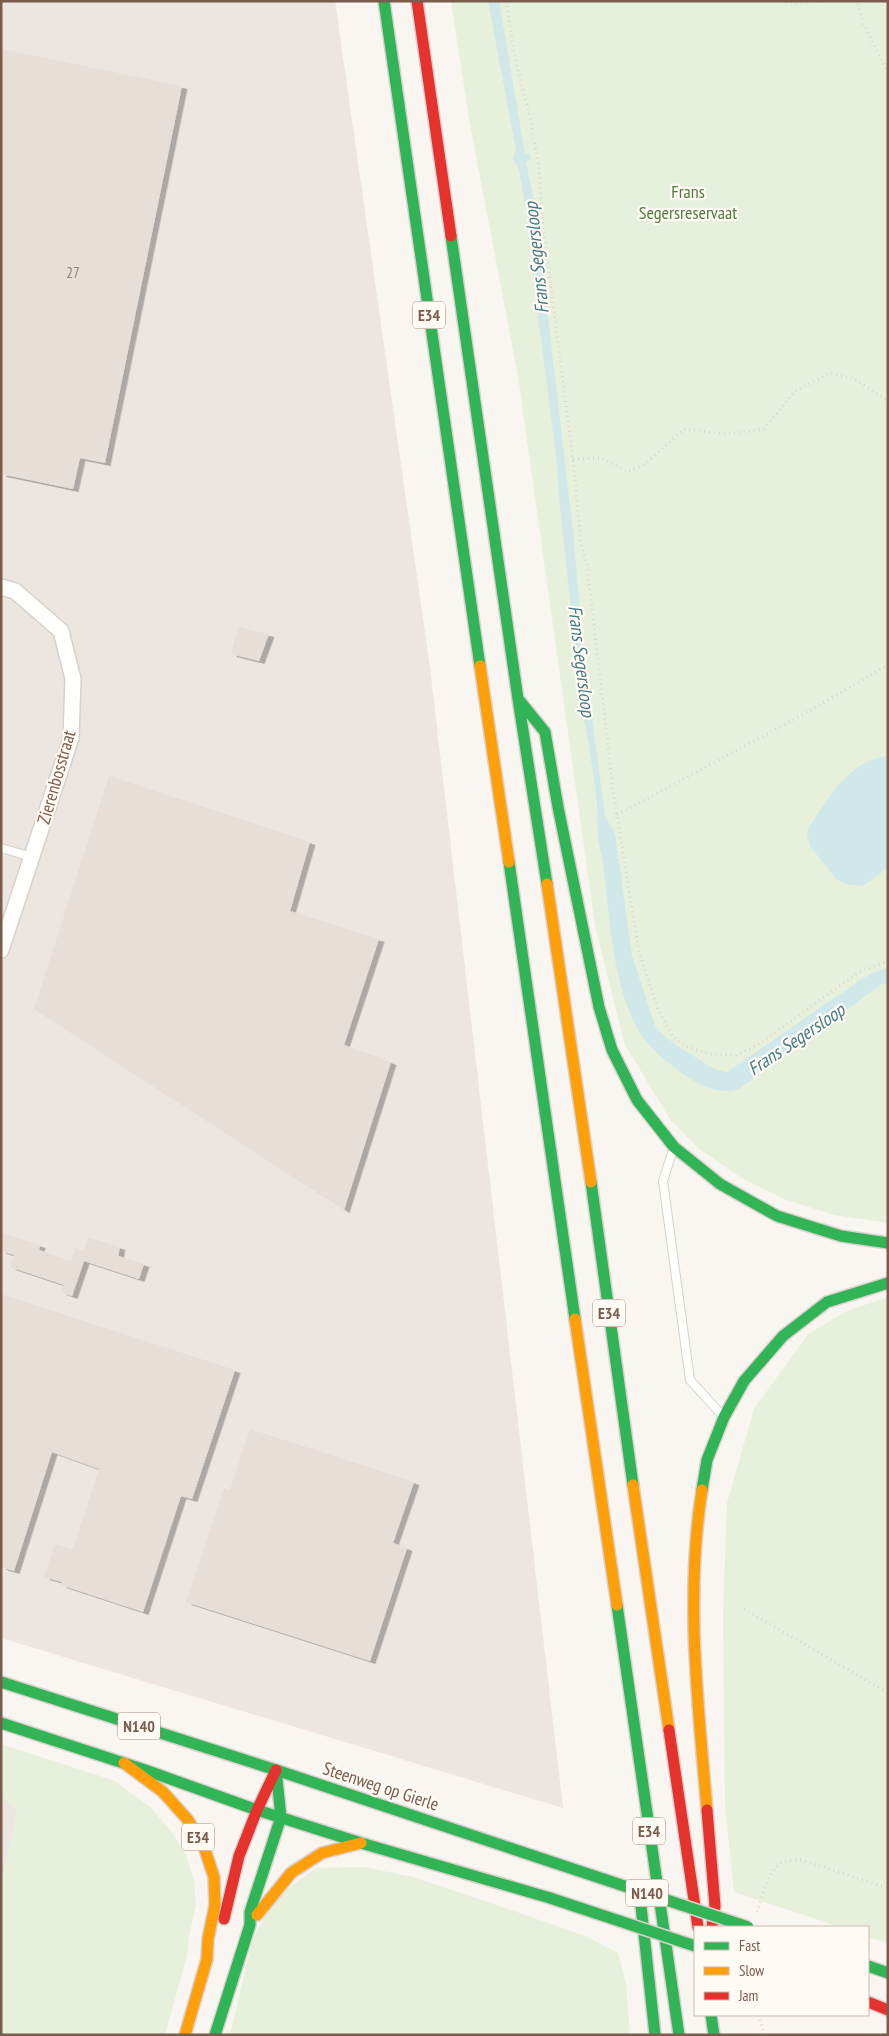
<svg xmlns="http://www.w3.org/2000/svg" width="889" height="2036" viewBox="0 0 889 2036" font-family="'PT Sans Narrow',sans-serif">
<style>
.industrial{fill:#ede5e0}
.green{fill:#e7f0db}
.water{fill:#d0e8ea}
.building{fill:#e6ded7;filter:url(#shadow)}
.lines{fill:none;stroke-linecap:round;stroke-linejoin:round}
.lane-casing{stroke:#d7d1cb;stroke-width:10}
.street-casing{stroke:#d7d1cb;stroke-width:18}
.fast-casing{stroke:#dad1cc;stroke-width:14}
.slow-casing{stroke:#dad1cc;stroke-width:14}
.jam-casing{stroke:#dad1cc;stroke-width:14}
.path{stroke:#dcd5d0;stroke-width:3;stroke-dasharray:1 4;stroke-linecap:butt}
.lane{stroke:#fefefd;stroke-width:8}
.street{stroke:#fefefd;stroke-width:15}
.fast{stroke:#30b455;stroke-width:11}
.slow{stroke:#ff9f0a;stroke-width:11}
.jam{stroke:#e5322d;stroke-width:11}
.fast-bridge-casing{stroke:#dad1cc;stroke-width:14;stroke-linecap:butt}
.fast-bridge{stroke:#30b455;stroke-width:11}
.labels{text-anchor:middle;dominant-baseline:central;stroke-width:4.5;stroke-linejoin:round;paint-order:stroke}
.number-label{font-size:15px;fill:#977e72}
.shield{fill:#fffaf3;stroke:#a28b7f;stroke-width:1}
.shield-label{font-size:16px;font-weight:bold;fill:#7a5c4d}
.park-label{font-size:18px;fill:#537a41;stroke:#fffaf3}
.street-label{font-size:18px;fill:#7a5c4d;stroke:#fffaf3}
.water-label{font-size:19px;font-style:italic;fill:#437c86;stroke:#fffaf3}
</style>
<defs>
<filter id="shadow"><feDropShadow dx="5.5" dy="3" stdDeviation="0" flood-color="#0004"/></filter>
</defs>
<rect width="100%" height="100%" fill="#f9f5f0"/>
<path class="industrial" d="M1 1H335L430 668 563 1808 1 1638Z
M1 1796 18 1810 1 1882Z"/>
<path class="green" d="M451 1H888V1223L834 1215 784 1199 743 1179 698 1148 670 1119 625 1045 595 925 518 376 469 119Z
M888 1297V1943L868 1937V1927H840L734 1892 725 1805 723 1613 727 1503 754 1409 808 1334 847 1311Z
M1 1744 115 1781 150 1807 172 1832 186 1855 194 1880 196 1904 189 1936 187 1956 165 2035H1V1882L18 1810 1 1796Z
M364 1867 413 1877 485 1901 585 1936 618 1953 626 1984 630 2035H230L253 1938 275 1898 316 1868Z"/>
<path class="water" d="M488 1H499L525 154 530 153 531 160 526 162 535 205 573 531 584 657 605 816 615 834 632 955 655 1026 664 1036 679 1047 714 1069 727 1072 862 979 872 973 888 968V983L882 984 739 1089C718 1095 704 1087 686 1076 668 1063 648 1048 637 1028 611 978 610 916 603 862 602 854 599 847 598 839 597 824 598 809 596 794 593 772 590 751 586 730 582 706 575 683 576 658L559 497 557 464 531 261 530 231 518 165 515 163 513 158 516 150Z
M888 756V868L863 886 846 884 836 879 810 846 807 835 809 827C829 798 849 760 888 756Z"/>
<path class="building" d="M1 49 182 86 105 463 80 458 73 489 1 474Z
M238 627 269 634 259 661 231 654Z
M109 776 310 842 290 911 379 939 344 1045 391 1062 344 1210 34 1009Z
M1 1233 40 1245 39 1250 71 1261 75 1248 84 1251 88 1237 120 1247 118 1256 144 1264 139 1279 84 1261 72 1296 61 1292 64 1285 10 1267 14 1255 1 1251Z
M1 1294 235 1370 192 1499 181 1496 143 1612 61 1585 62 1582 44 1577 55 1544 73 1549 99 1469 52 1452 14 1571 1 1567Z
M250 1429 414 1482 393 1543 407 1548 370 1661 186 1602 224 1488 230 1490Z"/>
<g class="lines">
<g class="lane-casing">
<path id="lane" d="M1 848 32 857
M672 1153 663 1181 690 1380 721 1414"/>
</g>
<g class="street-casing">
<path id="street" d="M1 587 15 591 61 631 73 679 71 738 1 950"/>
</g>
<g class="fast-casing">
<path id="fast" d="M384 1 480 666
M451 236 518 699 547 884
M519 700 545 732 558 807 599 1007 612 1050 637 1100 674 1147 720 1184 777 1216 841 1236 888 1243
M509 862 575 1319
M591 1182 633 1485
M702 1490 707 1460 724 1417 744 1381 783 1336 827 1302 888 1283
M617 1605 679 2035
M1 1682 276 1770 546 1860
M1 1723 148 1771 257 1810 361 1843 550 1898
M641 1906 655 2035
M868 1966 888 1973
M711 2015 714 2035
M215 2035 250 1925V1912L281 1817 276 1770"/>
</g>
<g class="slow-casing">
<path id="slow" d="M480 666 509 862
M547 884 591 1182
M575 1319 617 1605
M633 1485 669 1730
M702 1490C685 1596 698 1704 707 1810
M124 1763 163 1792 188 1820 204 1847 214 1877 215 1905 208 1939 207 1959 185 2035
M257 1915 291 1873 322 1853 361 1843"/>
</g>
<g class="jam-casing">
<path id="jam" d="M417 1 451 236
M669 1730 698 1927
M707 1810 715 1906 712 1927
M224 1919 239 1856 257 1810 276 1770
M868 2002 888 2010"/>
</g>
<path class="path" d="M506 1 515 58 530 118 539 167 542 218 573 459 581 543 587 564 613 790 639 952 659 1012 674 1038 685 1046 709 1054 736 1055 756 1046 859 972 888 961
M781 1 795 3 828 1
M854 1 858 4 863 23 888 72
M573 459 602 458 628 472 645 464 684 429 725 434 764 429 795 391 830 373 854 379 888 401
M617 815 802 715 888 665
M744 1609 888 1693
M757 1912C762 1898 768 1870 781 1863 786 1860 795 1860 801 1860L888 1888
M758 2015 765 2035"/>
<use href="#lane" class="lane"/>
<use href="#street" class="street"/>
<use href="#fast" class="fast"/>
<use href="#slow" class="slow"/>
<use href="#jam" class="jam"/>
<g class="fast-bridge-casing">
<path id="fast-bridge" d="M546 1860 748 1927
M550 1898 695 1946"/>
</g>
<use href="#fast-bridge" class="fast-bridge"/>
</g>
<g class="labels">
<g class="number-label">
<text x="73" y="272">27</text>
</g>
<g class="shield">
<rect x="413" y="301.5" width="32" height="27" rx="4"/>
<rect x="593" y="1299.5" width="32" height="27" rx="4"/>
<rect x="118" y="1712.5" width="42" height="27" rx="4"/>
<rect x="633" y="1817.5" width="32" height="27" rx="4"/>
<rect x="182" y="1823.5" width="32" height="27" rx="4"/>
<rect x="626" y="1879.5" width="42" height="27" rx="4"/>
</g>
<g class="shield-label">
<text x="429" y="315">E34</text>
<text x="609" y="1313">E34</text>
<text x="139" y="1726">N140</text>
<text x="649" y="1831">E34</text>
<text x="198" y="1837">E34</text>
<text x="647" y="1893">N140</text>
</g>
<g class="park-label">
<text x="688" y="191">Frans<tspan x="688" dy="21">Segersreservaat</tspan></text>
</g>
<g class="street-label">
<text transform="translate(56 777) rotate(-74)">Zierenbosstraat</text>
<text transform="translate(381 1786) rotate(18)">Steenweg op Gierle</text>
</g>
<g class="water-label">
<text transform="translate(536 258) rotate(-96)">Frans Segersloop</text>
<text transform="translate(582 661) rotate(83)">Frans Segersloop</text>
<text transform="translate(796 1039) rotate(-34)">Frans Segersloop</text>
</g>
</g>
<rect width="889" height="2036" fill="none" stroke="#7a5c4d" stroke-width="5"/>
<rect x="694" y="1926" width="175" height="90" fill="#fffaf3" stroke="#cabbb1"/>
<rect x="704" y="1942" width="25" height="8" fill="#30b455" stroke="#cabbb1"/>
<text x="739" y="1951" font-size="15" fill="#7a5c4d">Fast</text>
<rect x="704" y="1967" width="25" height="8" fill="#ff9f0a" stroke="#cabbb1"/>
<text x="739" y="1976" font-size="15" fill="#7a5c4d">Slow</text>
<rect x="704" y="1992" width="25" height="8" fill="#e5322d" stroke="#cabbb1"/>
<text x="739" y="2001" font-size="15" fill="#7a5c4d">Jam</text>
</svg>
